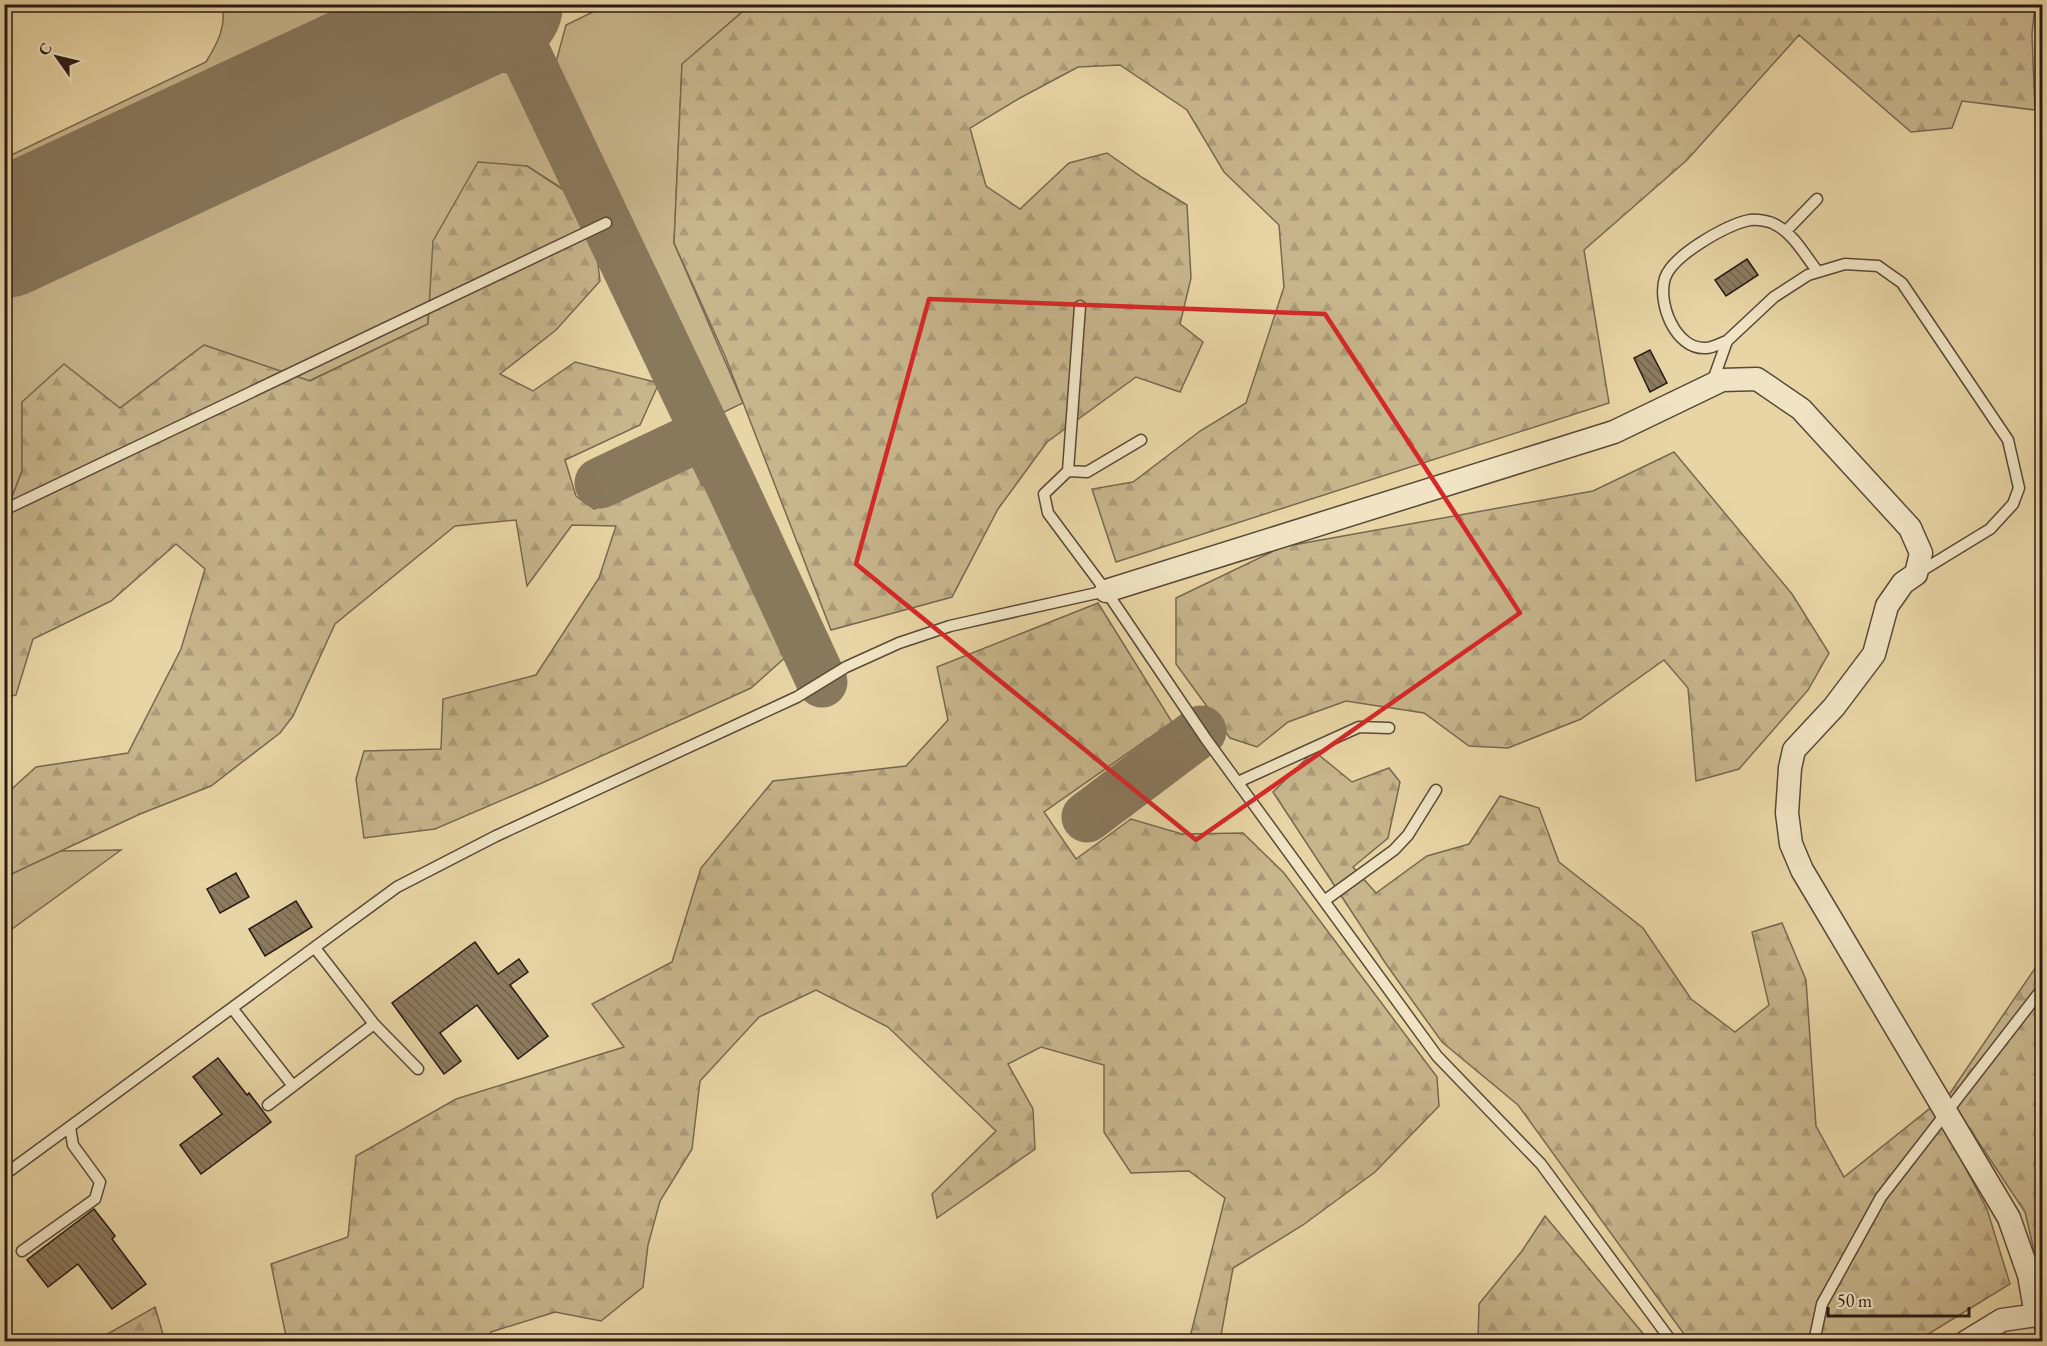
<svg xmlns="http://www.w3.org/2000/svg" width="2047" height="1346" viewBox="0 0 2047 1346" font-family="'EB Garamond',serif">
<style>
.grass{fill:#c7b58c;stroke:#786850;stroke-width:1.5}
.forest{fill:url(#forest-firs);stroke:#786850;stroke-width:1.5}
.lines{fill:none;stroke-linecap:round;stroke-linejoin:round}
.taxiway{stroke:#88785c;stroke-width:51}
.runway{stroke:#88785c;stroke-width:128}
.building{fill:url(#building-back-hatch);stroke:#281a14;stroke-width:1.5}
.lane-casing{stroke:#584938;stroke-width:13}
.street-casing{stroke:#584938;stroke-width:25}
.lane{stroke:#f0e4c4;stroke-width:10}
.street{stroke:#f0e4c4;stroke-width:22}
.marked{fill:none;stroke:#d62828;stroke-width:4.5;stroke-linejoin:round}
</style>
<defs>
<pattern id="forest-firs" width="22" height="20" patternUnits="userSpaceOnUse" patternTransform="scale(1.5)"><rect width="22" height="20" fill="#c7b58c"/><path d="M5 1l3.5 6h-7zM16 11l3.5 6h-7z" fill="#ab9b78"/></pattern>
<pattern id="building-back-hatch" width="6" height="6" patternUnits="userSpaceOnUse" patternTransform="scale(1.5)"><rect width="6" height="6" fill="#8c7b5f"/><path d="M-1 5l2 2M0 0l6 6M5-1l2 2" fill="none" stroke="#72644d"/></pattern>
</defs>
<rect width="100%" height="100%" fill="#e8d5a5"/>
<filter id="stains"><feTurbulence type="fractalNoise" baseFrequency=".00333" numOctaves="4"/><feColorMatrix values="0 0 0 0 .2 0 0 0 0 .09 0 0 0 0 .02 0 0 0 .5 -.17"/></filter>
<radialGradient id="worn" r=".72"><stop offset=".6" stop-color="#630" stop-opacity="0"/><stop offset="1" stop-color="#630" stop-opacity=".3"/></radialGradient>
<path class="grass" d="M222 5H391L5 185V158L206 62C217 44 227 26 222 5Z
M607 5H745L742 12 682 65 674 243 743 403 720 414 555 66 566 25Z
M473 66 514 74 563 189 527 166 434 241 428 324 309 381 204 345 120 408 22 402V471L5 515V284Z
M121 850 5 934V877L58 851Z"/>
<path class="forest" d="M745 5H2035L2032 34 2035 110 1962 101 1952 128 1911 132 1799 35 1687 160 1584 250 1609 403 1116 562 1092 489 1133 482 1200 431 1246 403 1284 287 1279 225 1224 172 1187 110 1120 65 1078 67 1020 98 970 128 986 186 1020 209 1069 163 1107 153 1143 178 1187 205 1191 278 1180 324 1203 342 1180 392 1136 377 1047 442 998 509 952 597 831 630 725 356 674 243 682 64 742 12Z
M478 162 527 166 591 208 600 281 556 330 500 374 533 391 575 362 659 383 640 425 565 460 576 496 594 509 625 496 654 467 689 458 702 485 718 489 780 604 788 655 751 688 542 783 435 829 364 838 356 779 364 751 441 749 443 699 536 675 599 578 616 526 572 525 527 586 516 520 455 526 335 624 293 716 280 733 211 786 140 814 5 877 4 796 36 767 128 753 181 649 205 569 176 544 111 601 33 639 16 695 5 698V515L22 471V402L64 364 120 408 204 345 310 381 428 324 433 241Z
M1674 452 1792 594 1829 653 1808 690 1739 769 1696 781 1688 688 1664 660 1581 719 1508 748 1469 746 1424 713 1346 701 1288 722 1257 747 1230 738 1176 664V598L1282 547 1593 491Z
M1098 603 1172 722 1044 812 1076 859 1131 819 1182 834 1243 833 1284 873 1437 1077 1439 1106 1375 1172 1303 1225 1233 1268 1220 1341H1189L1225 1198 1189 1171 1131 1173 1104 1132V1065L1041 1047 1008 1064 1033 1109 1035 1149 937 1218 932 1194 996 1131 888 1027 816 990 759 1017 700 1081 692 1149 660 1201 648 1245 643 1287 601 1321 555 1312 491 1332 485 1341H287L271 1264 348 1237 356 1156 456 1099 624 1047 592 1004 672 962 701 868 773 781 906 766 948 720 937 667Z
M1314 751 1352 782 1389 768 1400 782 1388 838 1353 867 1376 893 1427 856 1469 844 1500 796 1539 808 1559 862 1643 928 1691 999 1735 1032 1769 1005 1752 932 1782 923 1806 980 1816 1126 1844 1177 1933 1106 1987 1209 2010 1284 1917 1341H1689L1518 1105 1442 1042 1386 964 1273 792Z
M2042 958V1285L2025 1212 1948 1096Z
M1545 1216 1641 1331 1648 1341H1478L1479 1304 1522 1251Z
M155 1307 165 1341H95Z"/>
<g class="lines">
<path class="taxiway" d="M502 4 731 485 822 682
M600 483 706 433
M1087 817 1201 731"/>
<path class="runway" d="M4 234 499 4"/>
</g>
<path class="building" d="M1747 259 1758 275 1726 296 1715 280Z
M1650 350 1667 383 1650 392 1634 358Z
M236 873 249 897 220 913 207 889Z
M296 901 312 927 265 956 249 929Z
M475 942 498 974 519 959 528 972 510 985 548 1036 518 1059 477 1005 440 1033 461 1061 444 1074 392 1003Z
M218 1058 247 1095 249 1093 271 1122 201 1174 180 1145 222 1114 193 1077Z
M94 1209 115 1236 112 1239 146 1284 112 1309 78 1264 48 1287 27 1260Z"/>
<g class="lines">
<g class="lane-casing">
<path id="lane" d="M1786 231 1817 199
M1080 306 1068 471 1044 494 1048 513 1106 591 1206 739 1437 1056 1541 1164 1672 1342
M1727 341C1721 343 1712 348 1706 348 1675 350 1657 302 1665 278 1673 255 1726 225 1750 220 1757 219 1770 221 1776 225 1794 234 1806 257 1818 272
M1712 383 1727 341 1774 297 1808 275 1845 264 1878 266 1902 283 2008 440 2019 488 2013 504 1990 529 1918 573
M1068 471 1087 472 1141 440
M4 510 606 223
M1238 782 1359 727 1389 728
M1324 901 1394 850 1408 835 1436 790
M232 1008 293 1086 374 1024 315 948
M374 1024 418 1069
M268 1105 293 1086
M4 1175 397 887 496 836 797 697 846 667 899 643 950 626 1106 591
M22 1251 95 1199 100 1182 73 1145 70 1127
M1814 1342 1822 1304 1881 1197 2042 989"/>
</g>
<g class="street-casing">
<path id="street" d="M1106 591 1614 432 1722 380 1757 379 1801 409 1910 528 1921 553 1916 574 1903 583 1887 606 1874 654 1834 707 1794 750 1790 768 1787 813 1791 844 1802 870 2009 1218 2029 1275 2036 1315
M1966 1342 2002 1320 2036 1315 2042 1319"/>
</g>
<use href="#lane" class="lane"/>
<use href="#street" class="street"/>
</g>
<path class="marked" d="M929 299 1325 314 1520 613 1196 840 856 564Z"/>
<rect width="2047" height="1346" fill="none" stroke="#e8d5a5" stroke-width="24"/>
<rect x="6" y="6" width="2035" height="1334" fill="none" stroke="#281a14" stroke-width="3"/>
<rect x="12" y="12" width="2023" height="1322" fill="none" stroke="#281a14" stroke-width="1.5"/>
<g transform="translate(57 57) rotate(304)" stroke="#f0e4c4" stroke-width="4.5" paint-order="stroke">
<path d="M0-4.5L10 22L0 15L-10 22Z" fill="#281a14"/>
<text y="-9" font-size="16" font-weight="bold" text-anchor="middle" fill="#281a14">С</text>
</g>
<path d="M1828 1307v9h141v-9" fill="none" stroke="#281a14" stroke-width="3"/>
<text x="1837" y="1307" font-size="18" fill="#281a14" stroke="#f0e4c4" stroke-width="4.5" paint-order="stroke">50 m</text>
<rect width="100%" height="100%" filter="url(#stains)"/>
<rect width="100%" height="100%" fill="url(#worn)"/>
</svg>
